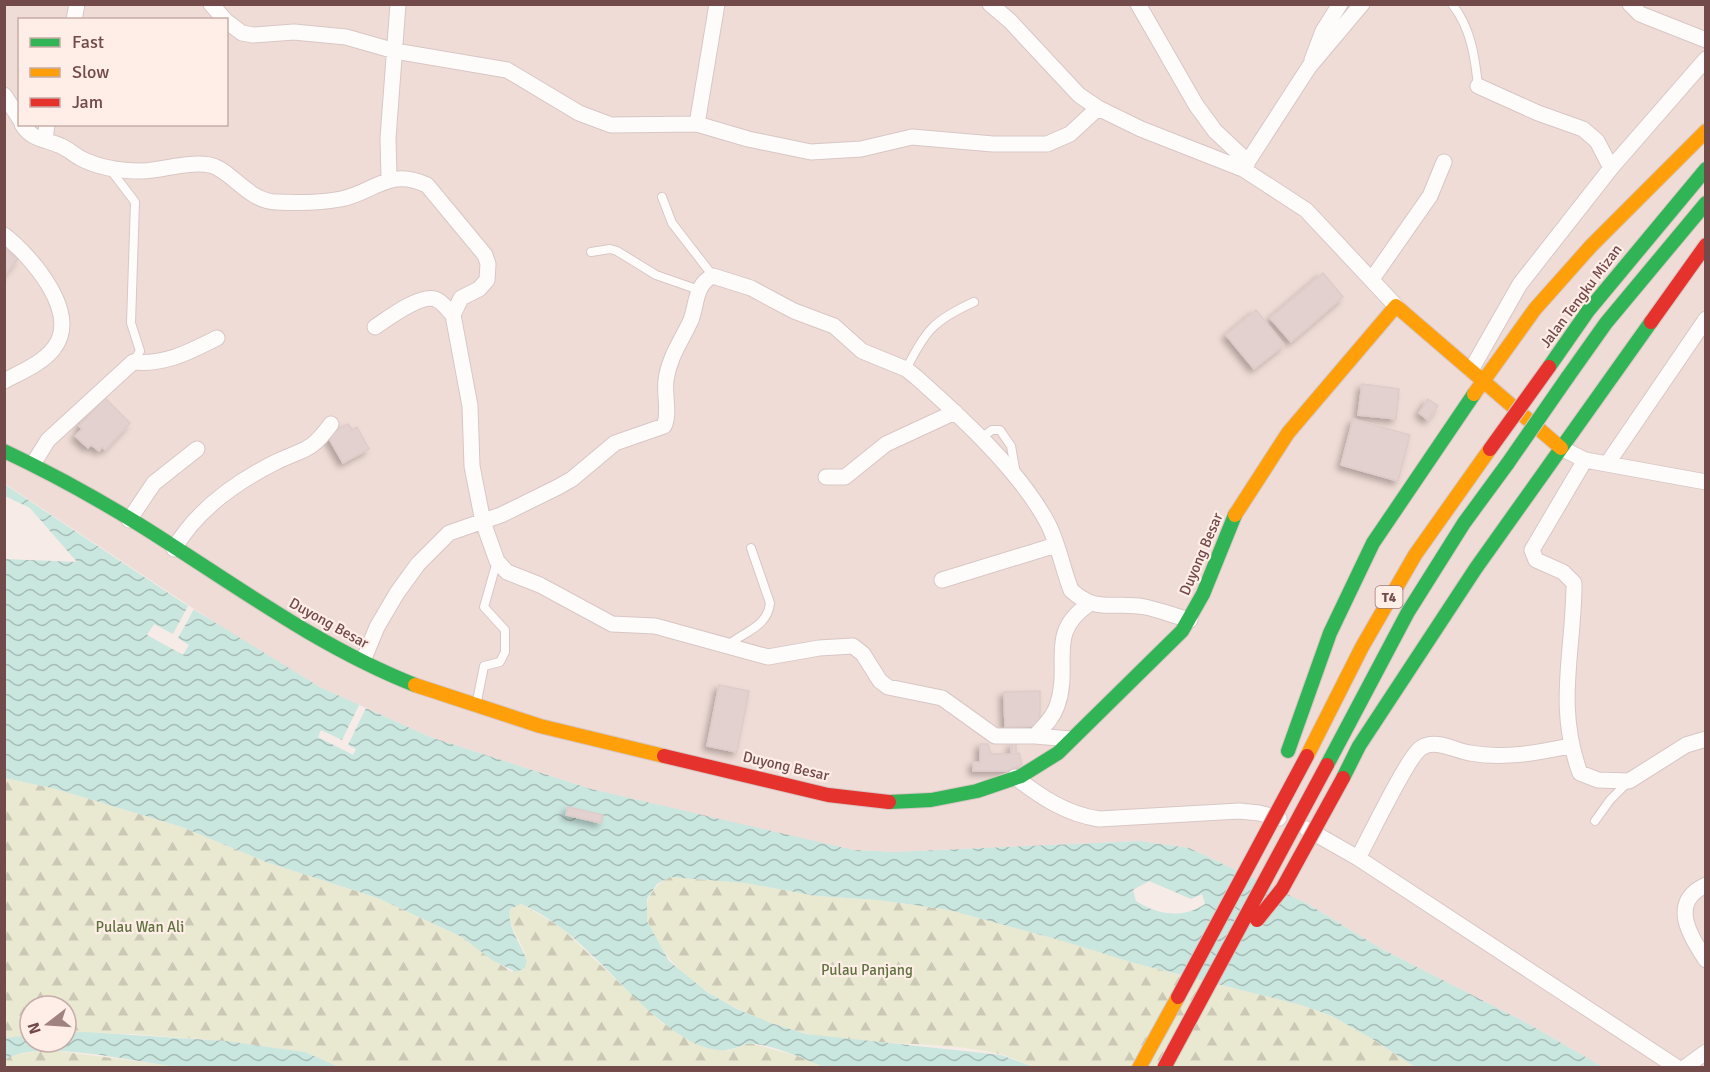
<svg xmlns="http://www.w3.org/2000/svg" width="1710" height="1072" viewBox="0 0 1710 1072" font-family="Signika,sans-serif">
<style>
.residential{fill:#f0dcd6;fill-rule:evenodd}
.forest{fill:url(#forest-firs)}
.water{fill:url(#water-waves);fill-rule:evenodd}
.pier{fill:#f6ebe7}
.building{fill:#e2d1cf;stroke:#deccca;stroke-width:1.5;filter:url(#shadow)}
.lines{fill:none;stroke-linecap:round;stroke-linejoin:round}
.lane-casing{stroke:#d7c7c5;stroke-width:10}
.street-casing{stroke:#d7c7c5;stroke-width:17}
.fast-casing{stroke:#d6c6c3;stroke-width:16}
.slow-casing{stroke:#d6c6c3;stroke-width:16}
.jam-casing{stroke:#d6c6c3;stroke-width:16}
.lane{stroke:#fefcfb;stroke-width:8}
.street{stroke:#fefcfb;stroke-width:15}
.fast{stroke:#30b455;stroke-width:14}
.slow{stroke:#ff9f0a;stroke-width:14}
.jam{stroke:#e5322d;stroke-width:14}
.fast-bridge-casing{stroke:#d5c6c4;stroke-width:16;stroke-linecap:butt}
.jam-bridge-casing{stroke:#d5c6c4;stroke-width:16;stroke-linecap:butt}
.fast-bridge{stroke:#30b455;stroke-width:14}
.jam-bridge{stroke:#e5322d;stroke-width:14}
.labels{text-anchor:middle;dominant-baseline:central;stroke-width:4.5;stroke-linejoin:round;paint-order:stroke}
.shield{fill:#ffede7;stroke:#9c7b78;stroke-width:1.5}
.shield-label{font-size:14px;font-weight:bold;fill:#724a49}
.street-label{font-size:15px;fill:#724a49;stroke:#ffede7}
.park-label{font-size:15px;fill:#5e723e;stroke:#ffede7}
</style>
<defs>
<pattern id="forest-firs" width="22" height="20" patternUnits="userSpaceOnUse" patternTransform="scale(1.5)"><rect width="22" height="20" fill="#e9e9d2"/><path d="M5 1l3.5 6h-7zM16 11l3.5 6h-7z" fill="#cbc9b6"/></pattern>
<pattern id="water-waves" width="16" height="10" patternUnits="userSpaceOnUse" patternTransform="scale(1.5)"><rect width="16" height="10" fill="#c9e6df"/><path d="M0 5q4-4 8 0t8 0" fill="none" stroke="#a8bcb7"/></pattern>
<filter id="shadow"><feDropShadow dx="-4" dy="4" stdDeviation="3" flood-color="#0004"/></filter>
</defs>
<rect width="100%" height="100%" fill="#f6ebe7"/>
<path class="residential" d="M5 5H1705V1067H1603L1525 1022 1380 948 1308 904 1189 848 1140 841 895 852 854 850 761 830 591 789 430 737 320 687 238 638 5 484ZM20 20H226V124H20Z"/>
<path class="forest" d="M5 778 56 789 182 827 266 862 378 898 462 937 511 972 527 964C527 944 507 931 510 909L521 904 559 926 662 1023 728 1051 749 1043 805 1058 823 1067H339L305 1052 226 1041 131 1034 66 1033V1006H30V1035L5 1038Z
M670 877 745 883 817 896 879 900 949 910 1063 941 1134 963 1301 1005 1332 1016 1374 1040 1415 1067H1034C1023 1063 1011 1057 1000 1054 936 1039 868 1048 804 1033 775 1026 746 1014 720 999 687 980 668 962 651 929 640 907 650 887 670 877Z
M49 1050 182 1067 5 1068 4 1060 11 1055Z"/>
<path class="water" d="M4 484 188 606 320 687 430 737 591 789 854 850 895 852 1140 841 1189 848 1308 904 1380 948 1525 1022 1603 1067H1415L1374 1040 1332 1016 1301 1005 1134 963 1063 941 949 910 879 900 817 896 745 883 670 877 657 884 647 899V921L669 961 707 992 737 1009 771 1023 806 1034 1001 1055 1034 1067H823C808 1060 765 1042 749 1044 743 1044 737 1048 731 1049 720 1053 702 1047 692 1042 627 1006 589 933 521 904L510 909C507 929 521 943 527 961L525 968 516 972 492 960 462 937 378 898 266 862 182 827 56 789 5 778V559L77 562 30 508 5 496ZM1149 881 1191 899 1202 894 1205 904C1183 919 1158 915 1136 901L1133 890Z
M84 1032 226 1041 305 1052 339 1067C287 1068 234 1072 182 1067 141 1064 37 1037 5 1060V1038L30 1035V1042H66V1033Z"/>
<path class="pier" d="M188 606 194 609 178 638 189 645 183 655 147 635 154 624 173 634Z
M359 705 366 708 348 745 356 749 353 755 318 737 321 730 342 740Z"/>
<path class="building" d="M4 248 18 259 4 276Z
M1323 273 1343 297 1291 342 1270 318Z
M1256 310 1284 345 1254 369 1226 335Z
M1362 384 1399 389 1396 419 1358 415Z
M105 398 130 423 105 450 102 447 99 451 91 445 88 448 75 436 82 429 79 426Z
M1428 399 1438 406 1428 420 1419 413Z
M1353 419 1410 435 1398 481 1341 465Z
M348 424 352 430 357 427 369 449 343 463 327 435Z
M719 685 749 691 737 752 707 746Z
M1040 691V726L1005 727 1004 692Z
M1012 743H1016V754L1019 753 1022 764 1007 771H973V762H980V744H988L991 754H1011Z
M568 807 603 815 601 823 566 815Z"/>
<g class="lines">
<g class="lane-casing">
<path id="lane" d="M1452 4C1471 28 1475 57 1478 86
M110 169 135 202 131 323 140 351 133 362
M662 197 672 223 713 276
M591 252 610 249 617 251 656 275 699 290
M906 369C927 330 932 321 974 302
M981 438 992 430H1000L1011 446 1016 474
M727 646C743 632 768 627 770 603L751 548
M476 706 484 666 500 662 505 652V630L484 607 497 561
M1595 821 1610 800 1628 782"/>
</g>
<g class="street-casing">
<path id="street" d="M211 4 225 20
M990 4 1010 21 1079 95 1098 108 1141 129 1243 169 1306 210 1396 306
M1138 4 1196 105 1215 131 1248 162
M1630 4 1640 14 1706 40
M74 20 77 4
M226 21 242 33 253 35 294 32 346 37 395 51 507 70 579 113 611 125 697 124 748 139 811 152 861 149 912 137 993 144H1047L1070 134 1098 108
M1312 60 1323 31 1340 4
M1478 86 1538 113 1583 129 1597 141 1611 168
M4 95 20 119
M22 124C31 140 46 139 61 146 68 149 73 154 80 158 99 168 120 171 142 171 164 170 188 161 210 165 232 170 248 202 277 202 298 203 320 203 341 199 375 192 389 167 427 185L485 255 488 264 487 280 479 289 461 298 453 315 470 406 472 466 483 522 497 561 507 572 540 585 612 624 655 626 768 657 819 648 853 646 863 654 880 681 888 687 942 698 995 736H1035
M697 124 717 4
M45 140 47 124
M1243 169 1309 67 1362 4
M389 178 388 138 398 4
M4 235C31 256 81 313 54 348 43 363 21 372 4 381
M1372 279 1430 196 1444 162
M375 327C387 319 420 294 435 299 442 301 448 310 453 315
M1471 370 1520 284 1611 168 1706 59
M1561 448 1585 460 1706 482
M1585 460 1532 550 1536 560 1563 572 1574 583C1574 652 1555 705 1580 773L1598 780 1629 781 1686 745 1706 739
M33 464 48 440 133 362C165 365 189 352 217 338
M1607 464 1706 319
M826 477H845L886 444 955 412
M129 520 154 483 197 449
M174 549C196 511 236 482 276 462 305 448 310 453 331 424
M942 580 1056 545
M363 661 377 627 397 593 418 564 449 533 501 515 558 487 572 479 615 443 664 426C670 414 664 394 666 380 669 357 682 340 691 320 697 304 695 284 713 276L751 288 794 311 834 326 862 351 906 369 916 377C961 417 1017 468 1046 520 1058 541 1062 567 1071 590 1096 614 1114 601 1145 607 1160 610 1175 616 1190 620
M1071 739 1035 736C1043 727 1053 718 1057 706 1072 664 1045 634 1089 604
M1015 777C1041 797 1066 814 1099 819L1239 811 1259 813 1279 818
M1307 829 1358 858 1678 1068
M1358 858C1368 840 1408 756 1421 748 1436 738 1455 751 1470 753 1504 759 1536 753 1570 746
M1706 885C1669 902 1689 935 1706 960
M1684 1068 1706 1052"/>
</g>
<g class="fast-casing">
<path id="fast" d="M1549 367 1588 311 1706 169
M1567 378 1606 323 1706 203
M4 451C51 473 96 498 140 525 230 581 316 646 415 685
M1288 751 1330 633 1373 543 1474 394
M1327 765 1408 612 1464 523 1508 463
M1343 778 1359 746 1476 568 1651 322
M889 802 931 800 977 791 1021 776 1058 753 1182 631 1203 594 1235 515"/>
</g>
<g class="slow-casing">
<path id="slow" d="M1474 394 1535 309 1591 246 1706 131
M1235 515 1288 433 1396 306 1561 448
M415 685 540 726 664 756
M1307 756 1362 647 1415 555 1490 449
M1139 1068 1178 997"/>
</g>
<g class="jam-casing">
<path id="jam" d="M1651 322 1706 245
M664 756 828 795 889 802"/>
</g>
<use href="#lane" class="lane"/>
<use href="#street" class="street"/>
<use href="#fast" class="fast"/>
<use href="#slow" class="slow"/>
<use href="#jam" class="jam"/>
<g class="fast-bridge-casing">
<path id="fast-bridge" d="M1508 463 1567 378"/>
</g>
<g class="jam-bridge-casing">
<path id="jam-bridge" d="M1490 449 1549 367
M1257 920 1282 889 1343 778
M1178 997 1307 756
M1164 1068 1327 765"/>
</g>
<use href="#fast-bridge" class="fast-bridge"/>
<use href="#jam-bridge" class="jam-bridge"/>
</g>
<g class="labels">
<rect class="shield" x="1375.5" y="586" width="27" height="22" rx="4.5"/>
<g class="shield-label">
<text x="1389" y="597">T4</text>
</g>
<g class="street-label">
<text transform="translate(1581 296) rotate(-53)">Jalan Tengku Mizan</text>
<text transform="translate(1201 554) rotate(-67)">Duyong Besar</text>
<text transform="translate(329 623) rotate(29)">Duyong Besar</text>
<text transform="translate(786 766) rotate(13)">Duyong Besar</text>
</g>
<g class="park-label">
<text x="140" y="927">Pulau Wan Ali</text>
<text x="867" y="970">Pulau Panjang</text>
</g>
</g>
<rect width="1710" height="1072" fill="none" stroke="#724a49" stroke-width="12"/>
<rect x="18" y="18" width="210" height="108" fill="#ffede7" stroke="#c7aca8" stroke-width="1.5"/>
<rect x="30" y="38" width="30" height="9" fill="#30b455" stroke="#c7aca8" stroke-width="1.5"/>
<text x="72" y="48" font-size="18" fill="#724a49">Fast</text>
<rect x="30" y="68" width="30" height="9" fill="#ff9f0a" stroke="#c7aca8" stroke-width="1.5"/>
<text x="72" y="78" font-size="18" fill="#724a49">Slow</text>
<rect x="30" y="98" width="30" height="9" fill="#e5322d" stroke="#c7aca8" stroke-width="1.5"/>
<text x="72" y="108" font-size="18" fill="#724a49">Jam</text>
<g transform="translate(48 1024) rotate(253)"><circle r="28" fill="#ffede7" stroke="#c7aca8" stroke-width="1.5"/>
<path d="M0-4.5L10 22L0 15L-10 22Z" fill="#a08280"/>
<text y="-9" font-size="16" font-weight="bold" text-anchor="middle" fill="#724a49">N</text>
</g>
</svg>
